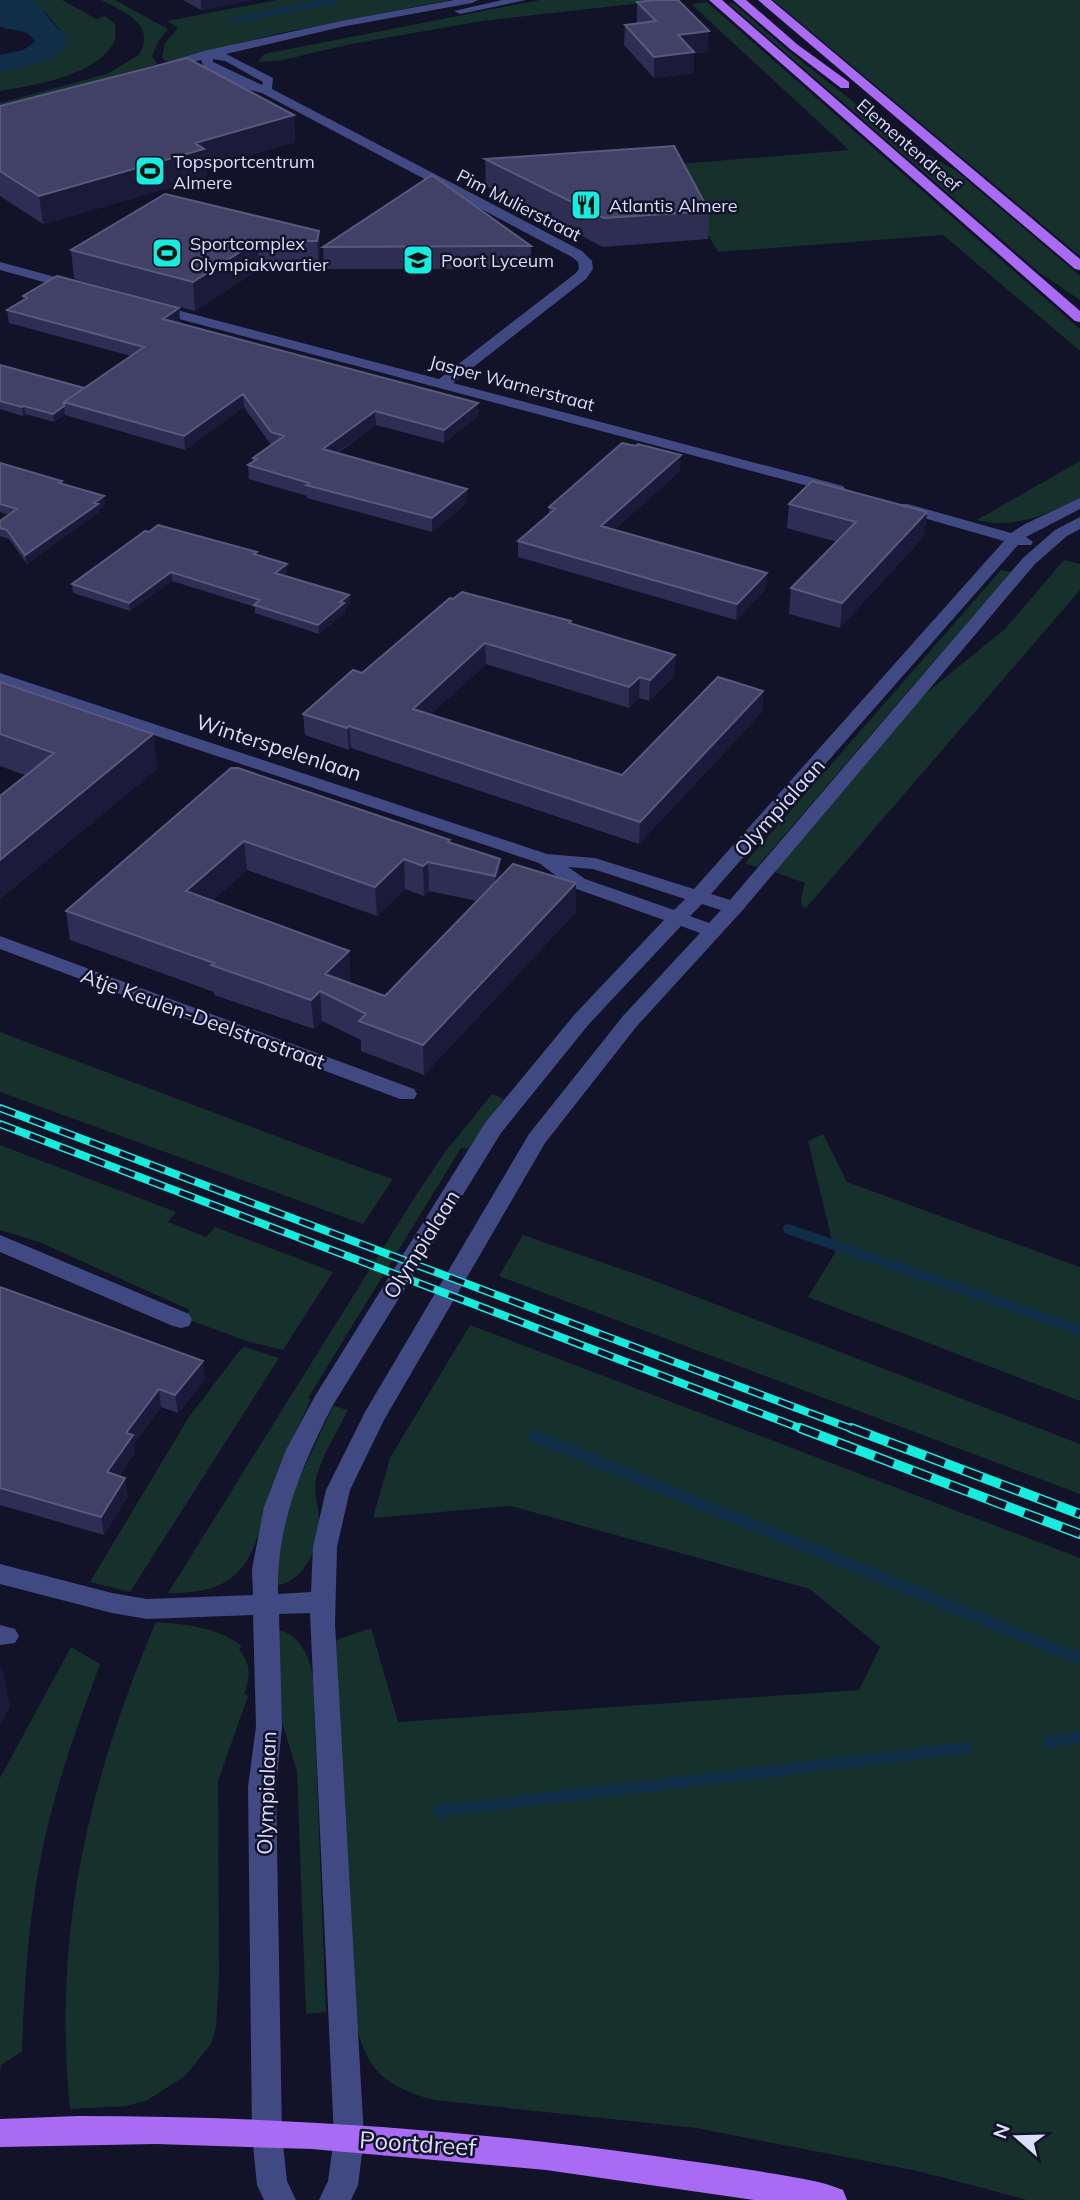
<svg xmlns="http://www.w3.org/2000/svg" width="1080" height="2200" viewBox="0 0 1080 2200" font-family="Mulish,sans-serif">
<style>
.green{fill:#16312c}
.water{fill:#112e48}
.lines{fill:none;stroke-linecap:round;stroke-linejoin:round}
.stream-far2{stroke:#112e48;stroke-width:6}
.stream-far1{stroke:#112e48;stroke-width:10}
.stream{stroke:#112e48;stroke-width:12}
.minor{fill:#414983;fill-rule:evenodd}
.major{fill:#aa6bf4;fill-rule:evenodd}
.rail-far1-casing{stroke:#17eddf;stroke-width:8}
.rail-casing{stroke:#17eddf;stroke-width:10}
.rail-far1{stroke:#121228;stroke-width:5;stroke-dasharray:16;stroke-linecap:butt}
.rail{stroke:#121228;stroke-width:7;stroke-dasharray:20;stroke-linecap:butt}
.wall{fill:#2e2d54;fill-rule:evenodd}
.shaded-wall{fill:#1b1a3b}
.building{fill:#414066;stroke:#59597d;stroke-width:2}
.labels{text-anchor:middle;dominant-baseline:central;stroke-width:5;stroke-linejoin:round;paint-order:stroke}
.far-street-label{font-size:18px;fill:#dbddfc;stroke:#121228}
.far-poi-label{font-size:18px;fill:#dbddfc;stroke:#121228;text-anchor:start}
.street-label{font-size:21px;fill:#dbddfc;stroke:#121228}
.near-street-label{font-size:24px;fill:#dbddfc;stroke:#121228}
</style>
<rect width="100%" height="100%" fill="#121228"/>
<path class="green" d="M30 0H62L96 19 105 16 115 24V40C98 76 35 85 0 91V72L42 61 61 30C50 20 44 7 30 0Z
M101 0H115L168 29 159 40 152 56 158 64 0 107V103L107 74 139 55C157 24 124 12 101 0Z
M277 0H450L276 34 167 62 162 58 165 43 178 28 167 21Z
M540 0H668L482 21 351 44 283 60 258 62 264 54Z
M773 0H1080V256Z
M707 2 1080 329V351L943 235 718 252 667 165 849 150 691 4Z
M733 3 786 49 901 139 955 170 1080 276V300L1040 273 728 3Z
M1080 461V498C1046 514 1015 530 977 520Z
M1064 560 1080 564V590L806 908 802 906 801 900 805 883 775 872 785 856 920 698 1005 629Z
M1001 570 1011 572 757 867 745 863Z
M0 1032 350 1164 393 1179 363 1224 0 1092Z
M492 1094 504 1099 468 1149 461 1148 308 1398 311 1399C299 1425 286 1451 276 1478 252 1542 259 1595 168 1593L418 1192 445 1152Z
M823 1134 847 1182 1080 1267V1401L808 1297 835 1253 808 1141Z
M0 1145 176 1212 168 1222 206 1237 215 1227 333 1272 283 1350 246 1341 184 1318 190 1310 39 1242 0 1230Z
M523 1235 647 1278 1080 1444V1494L499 1276Z
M470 1325 1080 1558V2200H1027L922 2172 696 2128 434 2100C373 2084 362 2060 352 2003L332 1645 339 1639 371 1628 398 1722 859 1690 880 1647 810 1589 511 1506 373 1518 390 1458Z
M245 1347 279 1358 130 1592 90 1582 189 1417 240 1350Z
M333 1406 348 1410C337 1432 322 1456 316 1479 313 1492 318 1504 319 1517 321 1542 306 1582 277 1585L280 1534 291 1496Z
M156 1622C188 1625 215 1626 242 1646L239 1649C251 1665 251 1676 244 1694L248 1696 218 1781 219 1976 216 2027 211 2044 185 2076 146 2101 125 2106 70 2109C52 1937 89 1779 156 1622Z
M278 1630C300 1634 310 1657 313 1678L326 2012 306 2014 297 1771 279 1712Z
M71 1647 100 1664C85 1706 69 1748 57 1791 32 1875 25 1963 22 2051L1 2065 0 2073V1778Z"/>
<path class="water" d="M0 0H30L41 6 49 19 65 35 67 46C52 63 22 67 0 72V55L23 50 35 42C27 26 12 33 0 26Z"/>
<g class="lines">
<path class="stream-far2" d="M234 20 336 0"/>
<path class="stream-far1" d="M788 1229 1080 1330"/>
<path class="stream" d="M535 1436 1080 1659
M1049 1742 1080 1737
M439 1811 966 1748"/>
<path class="minor" d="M454 0H478L472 3 341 27 226 54 273 78 272 89 582 251 592 261 593 269 586 279 453 383 843 486 845 489 843 492H831L149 311V305L154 304 439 379 576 273 579 269 578 262 572 257 262 93 246 89 203 66 201 60 163 69 157 65 208 50 341 21ZM213 59 225 61 263 82 262 85 213 62Z
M502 0H526L460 14 454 11Z
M0 262 81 284 83 287 76 291 0 270Z
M1080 498V509L1026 537 1033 542 1031 545H1018L711 894 730 900 1023 558 1055 530 1080 517V529L1067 536 1035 564 741 912 637 1026 545 1143 384 1420 350 1490 337 1547 335 1624 364 2138 358 2185 351 2200H319L328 2181 334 2138 310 1613 279 1614 282 1727 276 1787 282 2135 287 2181 296 2200H264L257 2185 252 2135 248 1787 256 1727 253 1615 147 1619 112 1613 0 1584V1564L112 1593 147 1599 253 1595 252 1569 264 1507 286 1450 315 1396 485 1123 575 1014 664 920 571 887 539 863 0 684V673L547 854 595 858 694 889 1004 541 896 510 894 507 896 504H908L1011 533 1025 524ZM568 867 593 869 685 899 674 910 585 879ZM702 904 721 910 709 923 690 916ZM681 926 700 933 623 1016 529 1134 365 1412 326 1490 313 1547 311 1592 278 1594C276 1525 302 1465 333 1405L501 1133 589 1024Z
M0 936 414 1089 417 1094 414 1099H400L0 949Z
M0 1235 189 1314 192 1320 189 1326 181 1328 173 1326 0 1252Z
M0 1625 15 1629 19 1636 15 1643 0 1645Z"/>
<path class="major" d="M709 0H722L1080 311V322L1075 321Z
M733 0H746L798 45 849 82V88H841L790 49Z
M758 0H771L1080 259V270L1075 269Z
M78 2116C271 2116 463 2129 655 2156 695 2162 736 2167 776 2174 798 2178 822 2181 843 2190L847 2200H754L546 2170 312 2149 156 2144 0 2147V2119Z"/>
<g class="rail-far1-casing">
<path id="rail-far1" d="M0 1108 855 1430
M0 1124 805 1430"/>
</g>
<g class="rail-casing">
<path id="rail" d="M800 1428 1080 1534
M851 1428 1080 1514"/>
</g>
<use href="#rail-far1" class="rail-far1"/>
<use href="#rail" class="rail"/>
</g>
<path class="wall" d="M183 0H252L201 10Z
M637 2 708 52 694 53V73L654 78 624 45 625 25 638 23 637 22Z
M0 106 294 115 295 142 206 168 207 177 43 224 0 196Z
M485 159 709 211 708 239 603 247 486 186Z
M319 231 320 260 319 269H259L195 311 74 279 71 250Z
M531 246V269H324L323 247Z
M23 296 179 308 180 321 178 323 478 416 444 443 376 425 338 453 467 489V503L432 532 307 498V496L249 479 248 465 253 461V458L271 445 244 407 185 450 65 415 54 422 25 414 23 416 0 409V365L84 388 131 356 9 323 7 310 23 300Z
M0 463 62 484 105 505 99 509V512L27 564 9 539 0 536V521L9 515 0 512Z
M680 471 614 530 767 573 766 589 736 620 518 557V541L549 514V507Z
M789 504 927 512 924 536 840 628 789 614 791 588 837 542 787 528Z
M257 552V555L287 572 284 575 349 595 350 603 345 608V612L319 634 255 613V607L172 581 130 611 73 593 72 584Z
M571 621V624L675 655 674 676 649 701 639 698 629 708 486 664 431 714 622 775 763 691 762 712 639 844 351 748 349 750 305 735 303 714 362 673Z
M0 682 153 734 157 769 0 899 25 775 0 766Z
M231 768 500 859V878L576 912 424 1075 361 1051V1040L322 1021 314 1029 214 995V992L70 940 66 911ZM247 870 377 916 405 889 424 896 429 891 477 901 385 996 348 983 350 980 349 951 212 901Z
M0 1287 205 1380 178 1413 161 1407 134 1444 135 1453 119 1476 128 1496 104 1535 0 1505Z"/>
<path class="shaded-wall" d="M201 0H252L201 10Z
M709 31 708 52 694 53V73L654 78V57L678 35Z
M294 115 295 142 206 168 207 177 43 224 39 196 195 143Z
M319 231 320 260 319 269 317 241Z
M257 241 259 269 195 311 193 282Z
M179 308 180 321 164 332 163 319Z
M243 394 244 407 185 450 184 436Z
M478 403V416L444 443V430Z
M24 406 25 414 23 416 22 407Z
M64 406 65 415 54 422 53 414Z
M375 411 376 425 324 462 323 449Z
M681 455 680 471 601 542V526Z
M467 489V503L432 532V518Z
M104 496 105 505 99 509V512L27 564 25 555Z
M927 512 924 536 840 628 842 603Z
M287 564V572L276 581 275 573Z
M171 572 172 581 130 611 129 603Z
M767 573 766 589 736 620 737 604Z
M349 595 350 603 345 608V612L319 634 318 625 340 602Z
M485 643 486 664 414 730 413 709Z
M675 655 674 676 649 701 650 680Z
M640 677 639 698 629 708V687Z
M763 691 762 712 639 844 640 822Z
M349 726 351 748 349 750 347 728Z
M153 734 157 769 0 899V860Z
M244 841 247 870 189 921 186 891Z
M404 859 405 889 377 916 375 887Z
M500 859V888L495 906V876Z
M428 862 429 891 424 896 423 866Z
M576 883V912L424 1075 423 1045Z
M349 951 350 980 333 998 325 974Z
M320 991 322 1021 314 1029 311 1000Z
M203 1361 205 1380 178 1413 175 1395Z
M159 1389 161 1407 134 1444 135 1453 109 1490 107 1472 126 1433Z
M125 1478 128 1496 104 1535 101 1517Z
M2 1666 10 1707 0 1725V1670Z"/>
<path class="building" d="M655 0H678L709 31 678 35 694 52 654 57 625 25 656 21 637 2Z
M187 58 294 115 195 143 204 149 39 196 0 171V106Z
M674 146 709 211 604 218 485 159Z
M432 175 531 246 323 247Z
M165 194 319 231 317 241H257L193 282 71 250Z
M57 276 179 308 163 319 478 403 444 430 375 411 323 449 467 489 432 518 306 485 309 483 248 465 257 459 253 458 284 436 271 432 243 394 184 436 64 402 144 347 7 310 27 298 23 296Z
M0 365 84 388 64 402V406L53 414 24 406 22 407 0 401Z
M622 443 636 446 638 444 681 455 601 526 767 573 737 604 518 541 555 509 549 507Z
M0 463 62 481 59 483 104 496 94 503 98 504 25 555 7 530 0 528V521L17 509 0 504Z
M812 481 927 512 842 603 791 588 856 522 789 504Z
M158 525 257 552 254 554 287 564 275 573 349 595 340 602 344 603 318 625 254 605 260 600 171 572 129 603 72 584 145 531 149 532Z
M462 592 571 621 569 623 675 655 650 680 640 677 629 687 485 643 413 709 622 775 718 677 763 691 640 822 349 726 347 728 303 714 353 670 362 673 450 598 453 599Z
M0 682 153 734 0 860V796L54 753 0 734Z
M231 768H238L450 840 448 842 500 859 495 876 428 862 423 866 404 859 375 887 244 841 186 891 349 951 325 974 385 996 513 864 576 883 423 1045 359 1021 366 1014 320 991 311 1000 211 965 214 963 66 911Z
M0 1287 203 1361 175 1395 159 1389 126 1433 133 1435 107 1472 125 1478 101 1517 0 1488Z"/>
<defs>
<g id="stadium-square" transform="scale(1.575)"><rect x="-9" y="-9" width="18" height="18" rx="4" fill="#17eddf" stroke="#121228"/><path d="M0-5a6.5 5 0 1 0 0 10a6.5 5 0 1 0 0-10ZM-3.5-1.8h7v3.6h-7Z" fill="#111"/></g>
<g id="restaurant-square" transform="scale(1.575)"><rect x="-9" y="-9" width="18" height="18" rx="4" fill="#17eddf" stroke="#121228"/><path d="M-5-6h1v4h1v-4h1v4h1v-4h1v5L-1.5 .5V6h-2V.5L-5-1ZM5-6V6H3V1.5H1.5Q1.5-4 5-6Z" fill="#111"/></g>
<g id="school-square" transform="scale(1.575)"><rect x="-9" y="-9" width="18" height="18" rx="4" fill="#17eddf" stroke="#121228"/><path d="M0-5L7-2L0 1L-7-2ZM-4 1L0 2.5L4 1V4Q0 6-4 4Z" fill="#111"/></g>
</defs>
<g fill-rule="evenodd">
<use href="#stadium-square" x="150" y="171"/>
<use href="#restaurant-square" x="586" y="205"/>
<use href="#stadium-square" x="167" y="253"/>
<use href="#school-square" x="418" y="260"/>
</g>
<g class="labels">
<g class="far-street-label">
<text transform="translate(909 145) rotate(41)">Elementendreef</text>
<text transform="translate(519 205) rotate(27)">Pim Mulierstraat</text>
<text transform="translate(512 383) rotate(15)">Jasper Warnerstraat</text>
</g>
<g class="far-poi-label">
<text x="173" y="161">Topsportcentrum<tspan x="173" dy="21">Almere</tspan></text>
<text x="609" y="205">Atlantis Almere</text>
<text x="190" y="243">Sportcomplex<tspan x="190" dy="21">Olympiakwartier</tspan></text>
<text x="441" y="260">Poort Lyceum</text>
</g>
<g class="street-label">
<text transform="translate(279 747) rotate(18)">Winterspelenlaan</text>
<text transform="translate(779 807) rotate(-48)">Olympialaan</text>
<text transform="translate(203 1018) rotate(20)">Atje Keulen-Deelstrastraat</text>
<text transform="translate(421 1244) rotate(-58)">Olympialaan</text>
<text transform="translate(266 1793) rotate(-88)">Olympialaan</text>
</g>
<g class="near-street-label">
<text transform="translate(418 2143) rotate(4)">Poortdreef</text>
</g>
</g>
<g transform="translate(1017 2137) rotate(290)" stroke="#121228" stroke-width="5" paint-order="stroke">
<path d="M0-5L12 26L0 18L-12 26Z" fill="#dbddfc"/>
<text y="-10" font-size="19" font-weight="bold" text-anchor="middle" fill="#dbddfc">N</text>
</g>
</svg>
